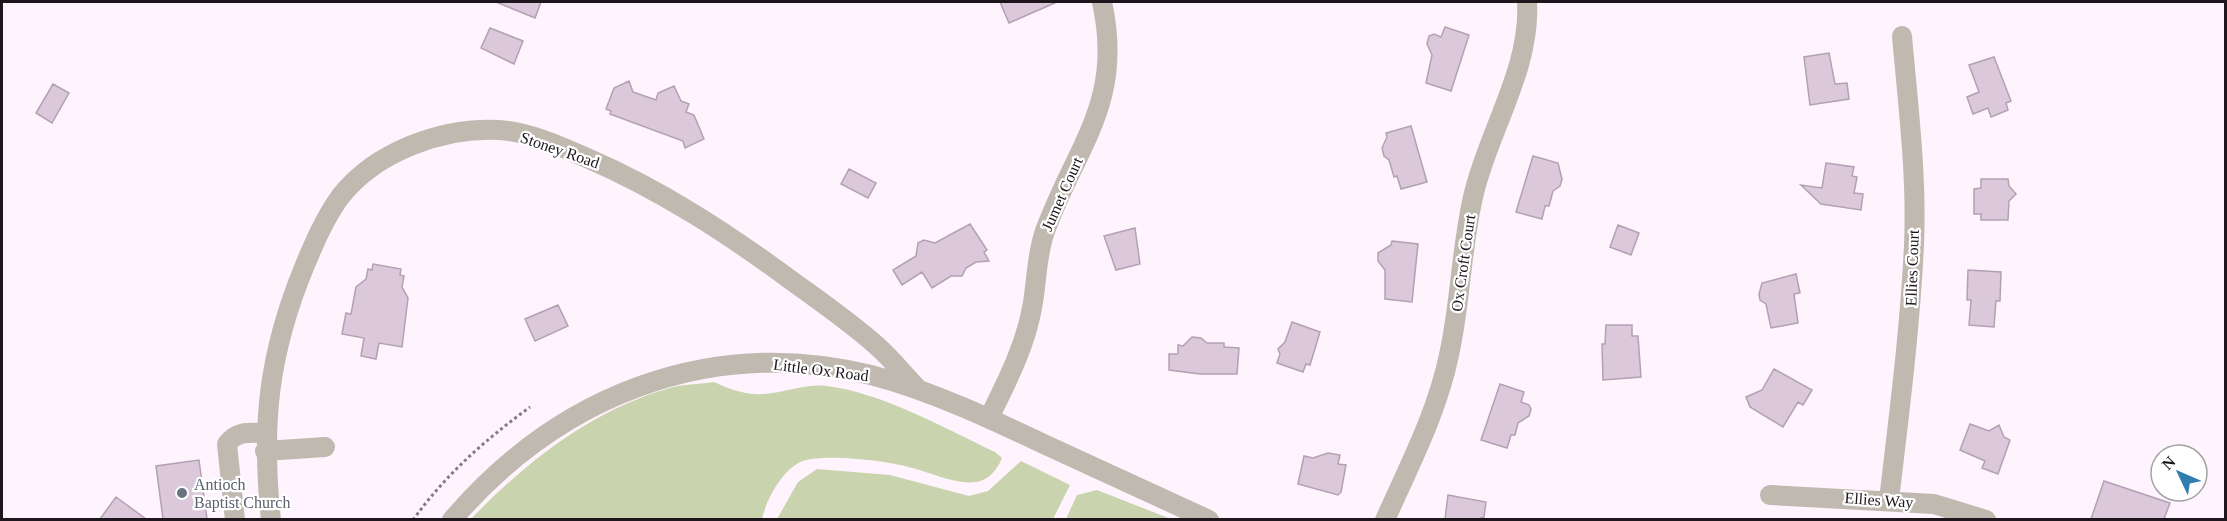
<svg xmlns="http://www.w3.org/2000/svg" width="2227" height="521" viewBox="0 0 2227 521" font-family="Georgia,serif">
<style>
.green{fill:#c9d3ad}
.building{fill:#dbc8da;stroke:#b3a1b2;stroke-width:1.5}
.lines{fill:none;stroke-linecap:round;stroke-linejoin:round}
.path{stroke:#847a83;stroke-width:3;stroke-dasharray:3 3;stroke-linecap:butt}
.minor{stroke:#c0b9b0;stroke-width:20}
.worship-dot{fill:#6b7280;stroke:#fff;stroke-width:2}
.labels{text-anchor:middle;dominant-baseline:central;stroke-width:4.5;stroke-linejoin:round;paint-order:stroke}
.street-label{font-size:16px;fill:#1d161d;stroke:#fff}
.worship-label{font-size:16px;fill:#5b616d;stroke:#fff;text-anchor:start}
</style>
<rect width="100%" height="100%" fill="#fff3fe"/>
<path class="green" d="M714 382C727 388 740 393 754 394 778 396 803 383 827 386 883 393 944 428 995 452L1002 458C997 470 989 480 976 482 956 485 932 473 913 468 890 461 825 453 803 461 783 468 766 500 762 519H471C527 461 593 409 673 387 686 384 701 384 714 382Z
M1021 461 1070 485 1053 519H777L798 482 817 469 890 475 969 496 988 491Z
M1097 490 1171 519H1066L1077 495Z"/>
<path class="building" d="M496 2H541L535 18Z
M1000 2H1057L1009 23Z
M1445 27 1469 35 1451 91 1426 83 1432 55 1427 44 1429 36 1434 34 1441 37Z
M490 28 523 41 514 64 481 48Z
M1829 53 1835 84 1847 83 1849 99 1810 105 1804 57Z
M1994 57 2011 101 2006 103 2008 110 1991 117 1988 108 1973 114 1967 97 1979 92 1969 65Z
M629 81 633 92 656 100 658 93 674 86 681 101 689 104 686 112 694 115 704 139 685 148 683 141 610 114 611 111 606 109 614 88Z
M53 84 69 93 52 123 36 113Z
M1411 126 1427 182 1401 189 1397 176 1394 177 1389 160 1384 156 1382 148 1387 137 1386 133Z
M1533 156 1558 163 1562 179 1560 186 1553 191 1549 206H1545L1542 219 1516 212Z
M1826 163 1854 167 1852 176 1857 177 1854 193 1863 194 1861 210 1821 204 1801 185 1822 188Z
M849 169 876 183 868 198 841 184Z
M1981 179H2008L2009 186 2016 194 2009 201 2008 220H1981V214H1974V189L1981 188Z
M970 224 987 250 984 252 989 261 976 262 966 268 962 276H951L932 288 922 272 902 285 893 270 916 256 918 243 924 240 935 243Z
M1618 225 1639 233 1631 255 1610 247Z
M1135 228 1140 264 1116 270 1104 236Z
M1392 241 1418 244 1412 302 1385 299V270L1378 261V253L1391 245Z
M373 264 401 269 400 275 404 276 402 287 408 298 402 347 379 343 376 359 361 356 364 338 342 334 346 313 351 314 356 287 366 279 368 269 372 270Z
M1968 270 2001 272 2000 301H1996L1994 327 1969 325 1971 300H1967Z
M1796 274 1800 293 1794 294 1798 323 1771 328 1766 304 1760 300 1759 294 1762 283Z
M558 305 568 326 535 341 525 319Z
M1292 322 1320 332 1310 365 1306 364 1303 372 1277 363 1280 354 1278 349 1285 342Z
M1606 325H1632V336H1638L1641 377 1603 380 1602 344H1605Z
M1192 337 1201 338 1207 343H1224V347L1239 348 1237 374H1200L1169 370V354H1178V345L1183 346Z
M1774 369 1812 390 1803 405 1798 402 1783 427 1750 407 1746 397 1762 390Z
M1500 384 1524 392 1521 402 1529 405 1531 409 1529 416 1518 423 1515 435H1511L1507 448 1481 440Z
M1970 424 1989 431 1999 425 2004 437 2010 440 1998 474 1982 468 1985 461 1960 450Z
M1328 453 1340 455 1338 464 1346 465 1341 492 1338 495 1298 484 1304 456 1313 458Z
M199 460 207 519H163L156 466Z
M2104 481 2170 503 2164 519H2091Z
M1448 495 1486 502 1484 517 1478 519H1445Z
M116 497 146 519H100Z"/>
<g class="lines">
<path class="path" d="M413 520C446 474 485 440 530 407"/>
<path class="minor" d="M989 418C1006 383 1025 347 1032 308 1037 283 1036 256 1045 231 1077 144 1124 102 1102 2
M265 451 325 447
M1770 495 1934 504 1986 520
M1889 500C1899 415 1910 330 1914 245 1917 175 1908 105 1902 36
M235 520 227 444C237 430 250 433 266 433
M271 520C261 425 268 354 305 265 315 241 325 218 340 197 376 151 443 127 499 130 529 132 560 146 587 158 661 190 727 233 792 281 821 302 850 322 877 346 892 359 905 376 919 390
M452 520C558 396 709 335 871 375 932 391 991 419 1048 446 1101 470 1155 495 1209 520
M1385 520C1409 466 1437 413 1449 355 1461 301 1461 246 1474 193 1489 130 1531 68 1527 2"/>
</g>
<circle class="worship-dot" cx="182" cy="493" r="6"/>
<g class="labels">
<g class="street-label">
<text transform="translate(560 150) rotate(19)">Stoney Road</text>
<text transform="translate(1062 194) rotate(-66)">Jumet Court</text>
<text transform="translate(1463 263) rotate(-82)">Ox Croft Court</text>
<text transform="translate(1912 268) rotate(-88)">Ellies Court</text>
<text transform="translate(821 370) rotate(7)">Little Ox Road</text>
<text transform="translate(1879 500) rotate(4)">Ellies Way</text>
</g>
<g class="worship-label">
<text x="194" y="484">Antioch<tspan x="194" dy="18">Baptist Church</tspan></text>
</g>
</g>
<rect width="2227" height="521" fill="none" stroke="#1d161d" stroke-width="6"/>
<g transform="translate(2179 473) rotate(314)"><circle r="28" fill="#ffffff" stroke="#a5a2a5" stroke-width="1.5"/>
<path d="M0-4.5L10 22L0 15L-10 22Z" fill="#2f7eb0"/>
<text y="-9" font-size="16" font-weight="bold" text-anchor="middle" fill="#1d161d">N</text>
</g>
</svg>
